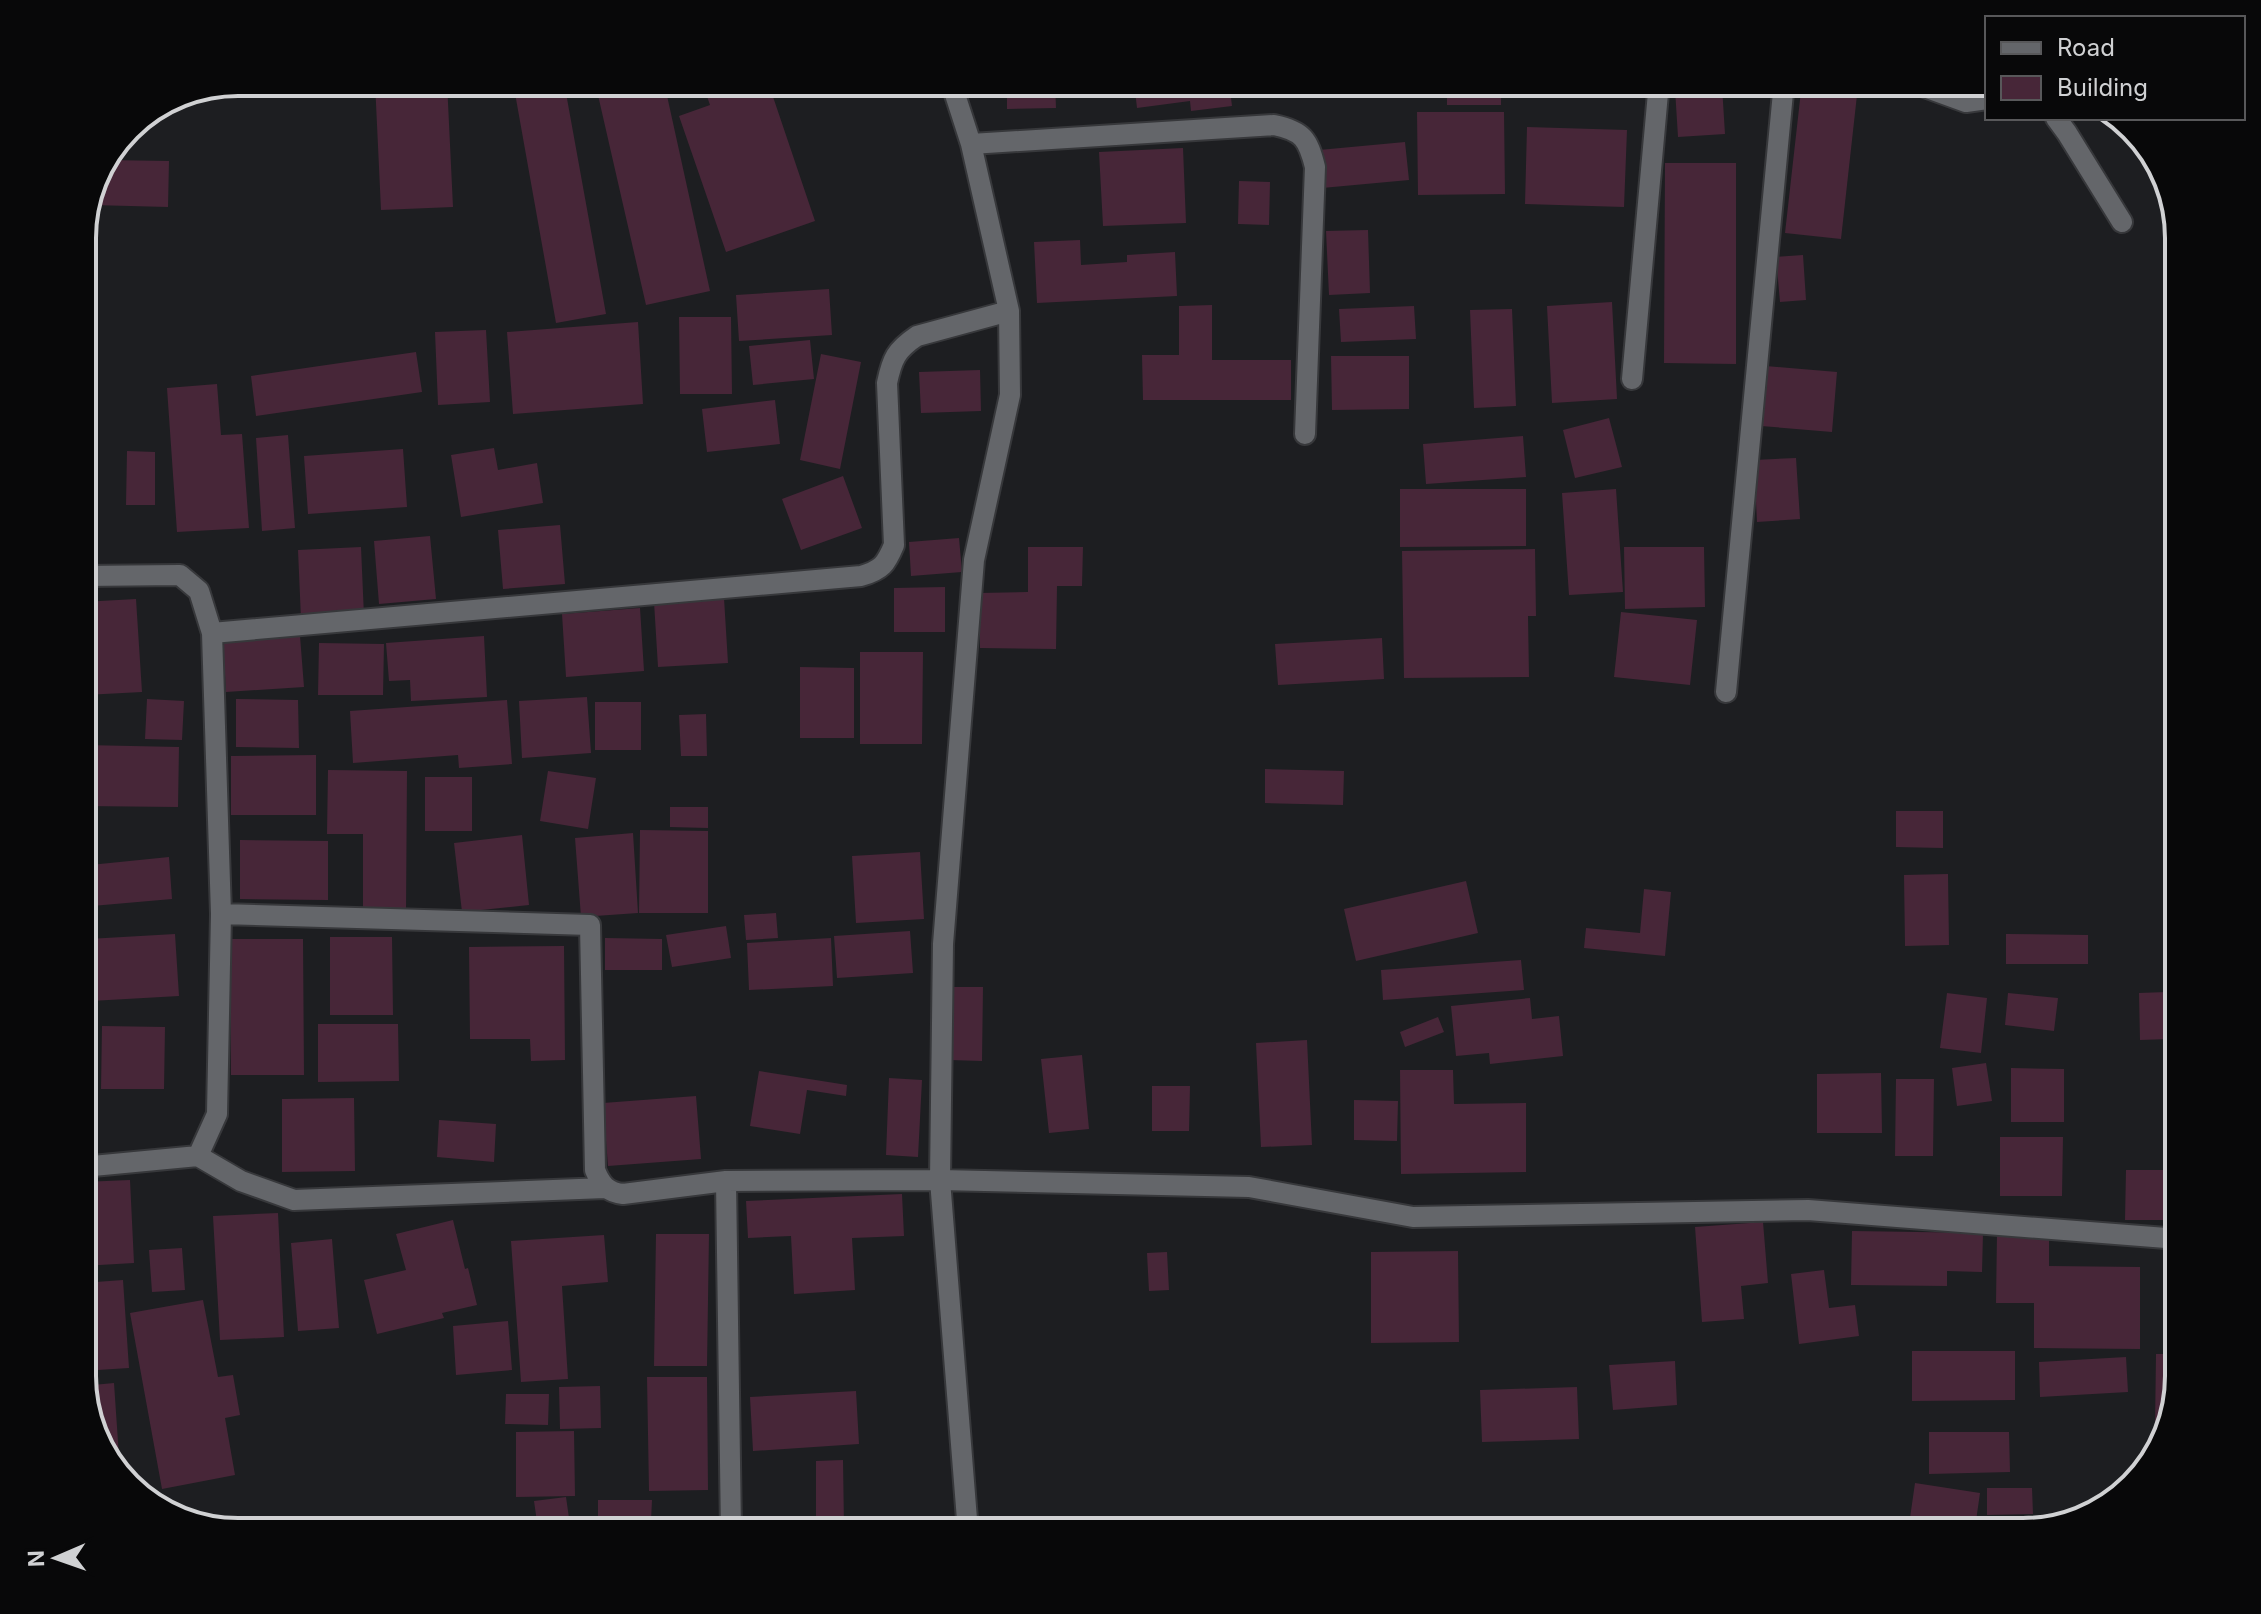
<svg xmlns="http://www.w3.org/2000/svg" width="2261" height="1614" viewBox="0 0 2261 1614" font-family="Inter,sans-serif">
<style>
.building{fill:#472638}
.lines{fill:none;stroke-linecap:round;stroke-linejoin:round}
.minor-casing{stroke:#37383b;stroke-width:24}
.minor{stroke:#64666a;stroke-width:20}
.rim{fill:none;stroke:#d0d1d3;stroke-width:4}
</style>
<rect width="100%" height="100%" fill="#1d1e21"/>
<path class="building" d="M375 82H447L453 207 381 210Z
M513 82H564L606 314 556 323Z
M595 82H664L710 291 646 305Z
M702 82H768L815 221 726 252 679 116 710 105Z
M1007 82H1055L1056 108 1007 109Z
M1134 82H1229L1232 106 1191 111 1190 101 1137 108Z
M1258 82H1303V85L1258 86Z
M1318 82H1395V93L1318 94Z
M1447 82H1501V105H1447Z
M1802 82H1825L1858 86 1841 239 1785 233Z
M1722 86 1725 134 1678 137 1675 89Z
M1417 112H1504L1505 194 1418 195Z
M1527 127 1627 130 1624 207 1525 204Z
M1405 142 1409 180 1322 188 1319 150Z
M1183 148 1186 223 1103 226 1099 152Z
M105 160 169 161 168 207 92 205V193L98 170Z
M1665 163H1736V364L1664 363Z
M1239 181 1270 182 1269 225 1238 224Z
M1368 230 1370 293 1329 295 1326 231Z
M1080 240 1081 265 1127 262V255L1175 252 1177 296 1037 303 1034 242Z
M1803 255 1806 300 1780 302 1776 257Z
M829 289 832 335 739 341 736 295Z
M1612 302 1617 399 1552 403 1547 306Z
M1212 305V360H1291V400H1143L1142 355H1179V306Z
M1414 306 1416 339 1341 342 1339 309Z
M1512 309 1516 406 1474 408 1470 310Z
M679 317H731L732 394H680Z
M638 322 643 404 513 414 507 332Z
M486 330 490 402 438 405 435 332Z
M810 340 814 379 753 385 749 346Z
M416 352 422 392 256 416 251 376Z
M821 354 861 362 840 469 800 460Z
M1331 356H1409V409L1332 410Z
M1766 366 1837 372 1832 432 1761 426Z
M980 370 981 411 921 413 919 372Z
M217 384 221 435 242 434 249 528 177 532 167 388Z
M775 400 780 444 707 452 702 409Z
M1609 418 1622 467 1575 478 1563 430Z
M288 435 295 528 262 531 256 438Z
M1523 436 1526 477 1426 484 1423 444Z
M494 448 498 470 537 463 543 503 461 517 451 455Z
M403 449 407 507 308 514 304 456Z
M127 451 155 452V505H126Z
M1796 458 1800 519 1757 522 1754 460Z
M843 476 862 528 801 550 782 499Z
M1400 489H1526V546L1400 547Z
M1616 489 1623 592 1569 595 1562 493Z
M560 525 565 584 503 589 498 530Z
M430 536 436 599 379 604 374 541Z
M959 538 962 572 911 576 909 542Z
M361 547 364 616 301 619 298 550Z
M1028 547H1083L1082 586H1057L1056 649 980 648V593L1028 592Z
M1624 547H1704L1705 607 1625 609Z
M1535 549 1536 616H1528L1529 677 1404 678 1402 551Z
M945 587V632H894V588Z
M724 598 728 663 658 667 654 602Z
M136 599 142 692 85 695 82 602Z
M640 608 644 671 566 677 562 614Z
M1621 612 1697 620 1690 685 1614 677Z
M300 636 304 687 226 692 223 640Z
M484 636 487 697 411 701 410 680 389 681 386 643Z
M1382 638 1384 679 1278 685 1275 644Z
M319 643 384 644 383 695H318Z
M860 652H923L922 744H860Z
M800 667 854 668V738H800Z
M587 697 591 753 522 758 519 701Z
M147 699 184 701 182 740 145 739Z
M236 699 298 700 299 748 236 747Z
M507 700 512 764 459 768 458 755 353 763 350 711Z
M595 702H641V750H595Z
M706 714 707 756H681L679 715Z
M84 745 179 747 178 807 83 806Z
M316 755V815H231V756Z
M1265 769 1344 771 1343 805 1265 803Z
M328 770 407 771 406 912 363 911V834H327Z
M548 771 596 778 588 829 540 821Z
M425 777H472V831H425Z
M670 807H708V828L670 827Z
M1896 811H1943V848L1896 847Z
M640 830 708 831V913H639Z
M633 833 638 913 581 917 575 838Z
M522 835 529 905 462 912 454 843Z
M240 840 328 841V900L240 899Z
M920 852 924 919 856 923 852 856Z
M169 857 172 899 92 906 90 865Z
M1948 874 1949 945 1905 946 1904 875Z
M1466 881 1478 933 1356 961 1344 909Z
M1644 889 1671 892 1665 956 1584 948 1586 928 1640 933Z
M776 913 778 938 746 940 744 915Z
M726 926 731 958 672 967 666 935Z
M910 931 913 973 837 978 834 936Z
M175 934 179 996 91 1001 88 939Z
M2006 934 2088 935V964H2006Z
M330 937H392L393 1015H330Z
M605 938 662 939V970H605Z
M831 938 833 986 749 990 747 943Z
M230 939H303L304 1075H231Z
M564 946 565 1060 531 1061 530 1039H470L469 947Z
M1521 960 1524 990 1383 1000 1381 970Z
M951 987H983L982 1061 950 1060Z
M2167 992 2169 1039 2140 1040 2139 993Z
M1947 993 1987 998 1981 1053 1940 1048Z
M2008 993 2058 998 2054 1031 2005 1025Z
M1530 998 1532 1019 1559 1016 1563 1056 1490 1064 1489 1053 1456 1056 1451 1006Z
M1438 1017 1444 1032 1405 1047 1400 1032Z
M318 1024H398L399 1081 318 1082Z
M102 1026 165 1027 164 1089H101Z
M1307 1040 1312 1145 1261 1147 1256 1043Z
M82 1045H88L93 1123 82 1124Z
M1082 1055 1089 1129 1049 1133 1041 1059Z
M1986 1063 1992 1101 1957 1106 1952 1068Z
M2011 1068 2064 1069V1122H2011Z
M1400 1070H1453L1454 1104 1526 1103V1172L1401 1174Z
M759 1071 847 1085 846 1096 807 1090 800 1134 750 1126Z
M1881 1073 1882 1133H1817V1074Z
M889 1078 922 1080 918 1157 886 1155Z
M1896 1079H1934L1933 1156H1895Z
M1152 1086H1190L1189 1131H1152Z
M696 1096 701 1159 608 1166 603 1103Z
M354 1098 355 1171 282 1172V1099Z
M1354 1100 1398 1101 1397 1141 1354 1140Z
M439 1120 496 1124 494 1162 437 1157Z
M2000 1137H2063L2062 1196H2000Z
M2126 1170H2179V1220H2125Z
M130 1180 134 1263 82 1266V1182Z
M902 1194 904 1236 852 1238 855 1290 794 1294 791 1236 748 1238 746 1201Z
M278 1213 284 1337 220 1340 213 1216Z
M453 1220 465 1269 468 1268 477 1305 442 1313 444 1318 377 1334 364 1280 406 1270 396 1234Z
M1763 1222 1768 1283 1741 1286 1744 1319 1702 1322 1695 1227Z
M1852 1231 1983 1233 1982 1272 1947 1271V1286L1851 1285Z
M1997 1233 2049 1234V1266L2140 1267V1349L2034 1348V1303H1996Z
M656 1234H709L707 1366H654Z
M604 1235 608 1282 562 1286 568 1379 521 1382 511 1241Z
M332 1239 339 1328 298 1331 291 1243Z
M182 1248 185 1290 152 1292 149 1250Z
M1458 1251 1459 1342 1371 1343V1252Z
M1167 1252 1169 1290 1149 1291 1147 1253Z
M1824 1270 1829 1308 1855 1305 1859 1336 1799 1344 1791 1274Z
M123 1280 129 1368 82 1371V1283Z
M203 1300 218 1377 233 1375 240 1415 225 1418 235 1475 162 1489 130 1313Z
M508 1321 512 1370 456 1375 453 1326Z
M1912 1351H2015V1400L1912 1401Z
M2156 1354H2179V1376L2162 1427H2155Z
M2126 1357 2128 1392 2040 1397 2039 1362Z
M1675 1361 1677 1405 1613 1410 1609 1365Z
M647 1377H707L708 1490 649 1491Z
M114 1383 120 1471 98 1445 82 1386Z
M600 1386 601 1428 560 1429 559 1387Z
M1577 1387 1579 1439 1482 1442 1480 1390Z
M856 1391 859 1444 753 1451 750 1397Z
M506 1394H549L548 1425 505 1424Z
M574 1431 575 1496 516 1497V1432Z
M1929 1432H2009L2010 1472 1929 1474Z
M843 1460 844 1527H816V1461Z
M1915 1483 1980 1493 1975 1528 1910 1518Z
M1987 1488H2032L2033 1514 1987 1515Z
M566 1497 569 1518 537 1522 534 1501Z
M598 1500H652L651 1521 700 1522V1532H598Z"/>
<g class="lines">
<g class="minor-casing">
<path id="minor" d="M951 82 971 144 1009 311 1010 395 974 560 943 944 940 1180 968 1532
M1911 82 1966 102 1987 99
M2056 118 2067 133 2122 222
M971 144 1274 125C1303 131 1308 139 1315 167L1305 434
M1632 379 1659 82
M212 633 861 576C882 570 886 564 894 545L887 383C892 359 896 350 917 336L1009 311
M1726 692 1784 82
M221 914 590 925 595 1170C601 1185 607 1192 623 1194L726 1181 940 1180 1249 1187 1413 1217 1808 1210 2179 1239
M198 1156 241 1181 294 1200 605 1188
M82 1167 198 1156 217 1114 221 914 212 633 199 591 180 575 82 576
M726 1181 731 1532"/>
</g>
<use href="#minor" class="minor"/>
</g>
<path d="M0 0H2261V1614H0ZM238 96H2023A142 142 0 0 1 2165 238V1376A142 142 0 0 1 2023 1518H238A142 142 0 0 1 96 1376V238A142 142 0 0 1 238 96Z" fill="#080809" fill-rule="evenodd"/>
<path class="rim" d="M238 96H2023A142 142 0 0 1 2165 238V1376A142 142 0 0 1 2023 1518H238A142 142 0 0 1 96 1376V238A142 142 0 0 1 238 96Z"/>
<rect x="1985" y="16" width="260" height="104" fill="#080809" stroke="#58585a" stroke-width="2"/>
<rect x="2001" y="42" width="40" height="12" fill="#64666a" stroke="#58585a" stroke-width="2"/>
<text x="2057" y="56" font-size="24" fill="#d0d1d3">Road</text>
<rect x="2001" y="76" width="40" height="24" fill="#472638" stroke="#58585a" stroke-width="2"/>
<text x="2057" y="96" font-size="24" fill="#d0d1d3">Building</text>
<g transform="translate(56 1558) rotate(268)" stroke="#080809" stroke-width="6" paint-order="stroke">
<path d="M0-6L14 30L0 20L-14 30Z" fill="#d0d1d3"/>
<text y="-12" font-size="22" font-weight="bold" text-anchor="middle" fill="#d0d1d3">N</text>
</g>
</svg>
